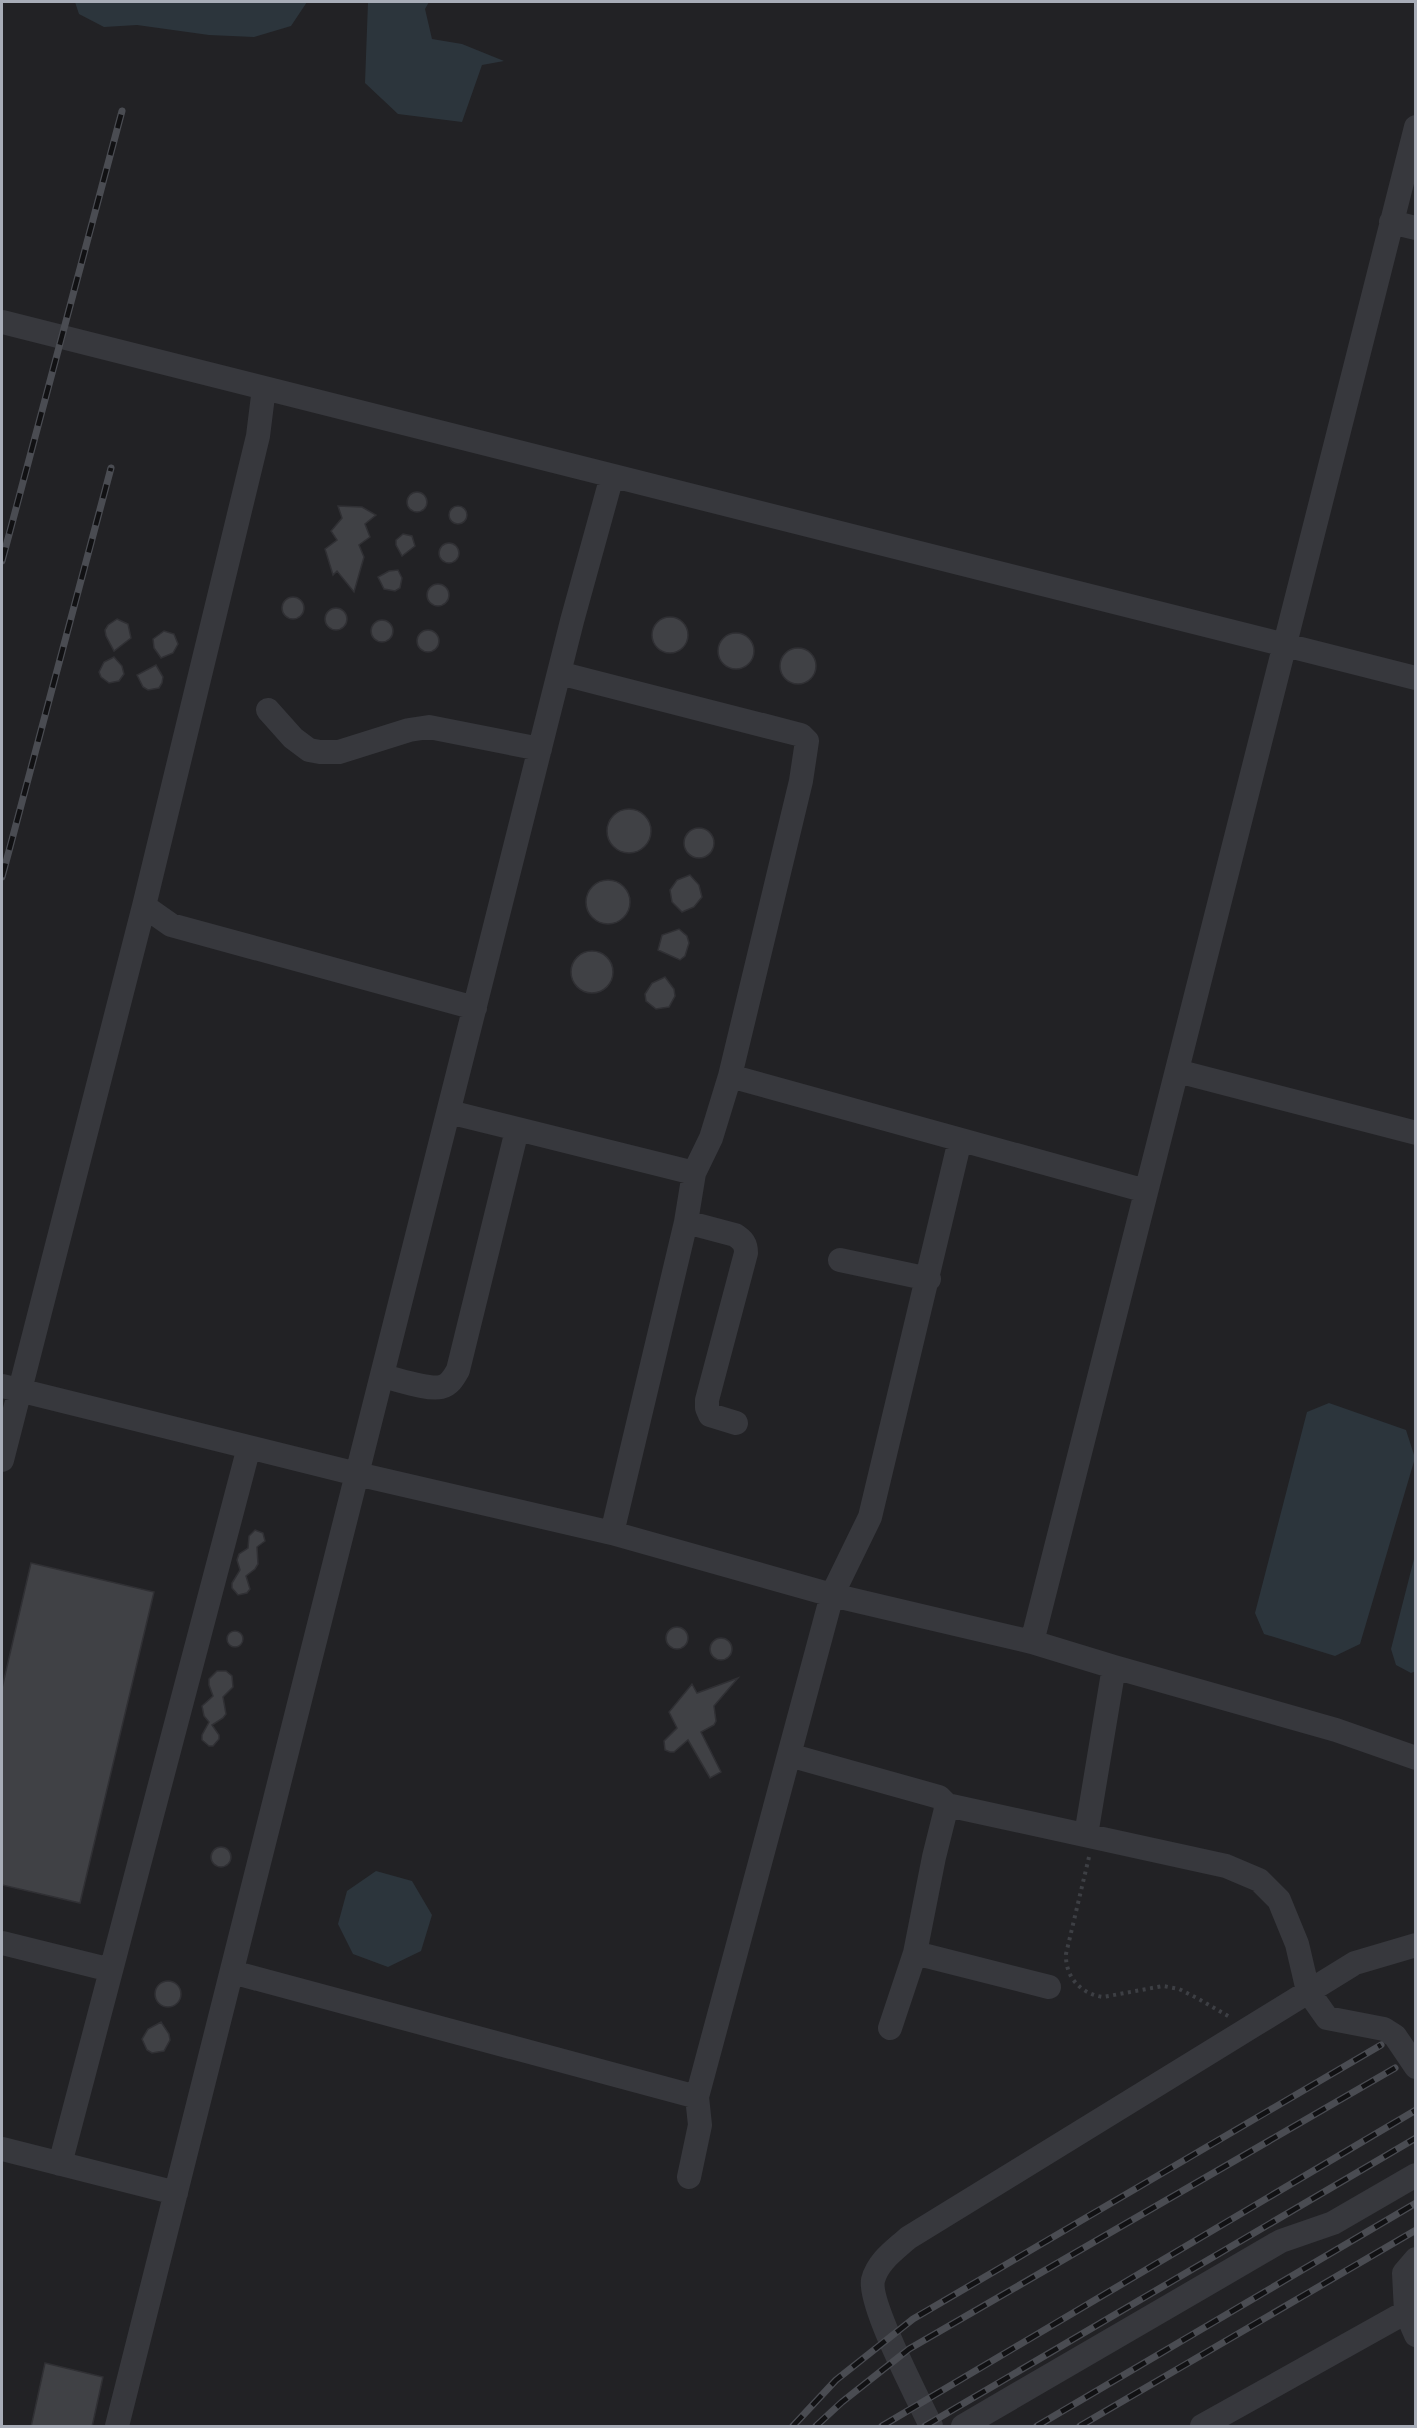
<svg xmlns="http://www.w3.org/2000/svg" width="1417" height="2428" viewBox="0 0 1417 2428" font-family="Helvetica,sans-serif">
<style>
.built{fill:#222225}
.water{fill:#2c353c}
.building{fill:#404145;stroke:#303034;stroke-width:1.5}
.lines{fill:none;stroke-linecap:round;stroke-linejoin:round}
.path{stroke:#3d3f44;stroke-width:4;stroke-dasharray:3 4.5;stroke-linecap:butt}
.minor{stroke:#37383d;stroke-width:24}
.rail-casing{stroke:#4a4c52;stroke-width:7}
.rail{stroke:#111113;stroke-width:4.5;stroke-dasharray:14;stroke-linecap:butt}
</style>
<rect width="100%" height="100%" fill="#161618"/>
<path class="built" d="M2 2H1415V2426H2Z"/>
<path class="water" d="M75 2H307L291 26 254 37 209 35 137 25 104 27 79 14Z
M368 2H429L425 9 432 39 462 44 504 61 482 65 462 122 398 114 365 83Z
M1329 1403 1406 1430 1415 1458 1360 1644 1335 1656 1264 1634 1255 1613 1307 1412Z
M1415 1555 1416 1671 1411 1673 1396 1665 1391 1649Z
M376 1871 412 1881 432 1915 421 1951 388 1967 353 1954 338 1924 347 1891Z"/>
<path class="building" d="M407 502a10 10 0 1 1 20 0a10 10 0 1 1-20 0Z
M449 515a9 9 0 1 1 18 0a9 9 0 1 1-18 0Z
M338 506 362 507 376 515 365 524 370 537 359 545 364 557 354 592 337 571 333 575 325 549 337 540 331 531 342 518Z
M403 534 412 536 415 546 402 556 396 545V540Z
M439 553a10 10 0 1 1 20 0a10 10 0 1 1-20 0Z
M398 570 402 578 400 588 395 591 384 589 378 577 389 571Z
M427 595a11 11 0 1 1 22 0a11 11 0 1 1-22 0Z
M282 608a11 11 0 1 1 22 0a11 11 0 1 1-22 0Z
M325 619a11 11 0 1 1 22 0a11 11 0 1 1-22 0Z
M652 635a18 18 0 1 1 36 0a18 18 0 1 1-36 0Z
M117 619 128 624 131 638 114 651 106 636 105 630 108 625Z
M371 631a11 11 0 1 1 22 0a11 11 0 1 1-22 0Z
M417 641a11 11 0 1 1 22 0a11 11 0 1 1-22 0Z
M164 631 174 634 178 644 173 653 161 658 154 648 153 639Z
M718 651a18 18 0 1 1 36 0a18 18 0 1 1-36 0Z
M780 666a18 18 0 1 1 36 0a18 18 0 1 1-36 0Z
M114 657 122 666 124 674 119 681 109 683 101 677 99 672 104 662Z
M156 665 163 677 162 683 159 688 148 690 143 687 137 675Z
M607 831a22 22 0 1 1 44 0a22 22 0 1 1-44 0Z
M684 843a15 15 0 1 1 30 0a15 15 0 1 1-30 0Z
M690 875 699 885 702 897 694 907 682 912 672 902 670 890 677 880Z
M586 902a22 22 0 1 1 44 0a22 22 0 1 1-44 0Z
M679 929 687 936 689 943 685 956 680 960 658 950 662 935Z
M571 972a21 21 0 1 1 42 0a21 21 0 1 1-42 0Z
M665 977 674 989 675 996 669 1007 656 1009 646 1001 645 994 652 983Z
M255 1530 263 1533 265 1541 257 1547 258 1564 255 1569 246 1576 250 1589 247 1593 238 1595 232 1588V1583L240 1570 237 1560 239 1554 248 1548 249 1536Z
M31 1563 154 1592 80 1903 2 1885V1688Z
M666 1638a11 11 0 1 1 22 0a11 11 0 1 1-22 0Z
M227 1639a8 8 0 1 1 16 0a8 8 0 1 1-16 0Z
M710 1649a11 11 0 1 1 22 0a11 11 0 1 1-22 0Z
M217 1671H226L232 1676 233 1687 223 1697 226 1714 223 1718 212 1725 219 1735V1739L213 1746H209L202 1740V1735L209 1722 204 1716 202 1706 213 1696 209 1685V1679Z
M738 1678 714 1706 716 1721 714 1725 701 1732 721 1772 710 1778 688 1740 674 1752H670L665 1750 664 1741 677 1728 669 1712 692 1684 697 1693Z
M211 1857a10 10 0 1 1 20 0a10 10 0 1 1-20 0Z
M155 1994a13 13 0 1 1 26 0a13 13 0 1 1-26 0Z
M161 2022 169 2034 170 2040 164 2051 152 2053 147 2050 142 2039 148 2029Z
M45 2363 103 2377 92 2427H31Z"/>
<g class="lines">
<path class="path" d="M1089 1857 1066 1954C1065 1977 1081 1994 1103 1997L1163 1986 1179 1989 1197 1998 1230 2017"/>
<path class="minor" d="M1391 222 1416 228
M2 322 1416 678
M264 388 258 436 144 906 171 925 475 1008
M559 673 801 735 807 741 801 781 730 1076 711 1138 694 1173 686 1222 612 1533
M268 710 293 738 309 750 320 752H339L409 730 429 727 540 749
M1177 1071 1416 1133
M730 1076 1146 1191
M449 1112 694 1173
M686 1222 735 1235C743 1240 746 1244 746 1253L707 1400V1408L710 1415 736 1423
M840 1260 929 1279
M382 1376C397 1379 427 1390 441 1387 450 1385 454 1377 458 1370L517 1130
M2 1386 357 1474 612 1533 832 1595 1032 1642 1114 1667 1336 1730 1416 1758
M2 1460 144 906
M1032 1642 1416 127
M789 1755 939 1797 947 1805 1226 1866 1259 1880 1279 1900 1297 1944 1308 1991 1327 2018 1384 2029 1395 2036 1416 2067
M1086 1835 1114 1667
M2 1943 111 1970
M915 1953 1049 1987
M232 1972 697 2097 832 1595 870 1517 960 1140
M890 2028 915 1953 934 1857 947 1805
M2 2149 176 2193
M60 2164 249 1447
M689 2177 700 2125 697 2097
M1416 2259 1404 2273 1406 2312 1416 2335
M117 2426 572 621 612 476
M931 2426C919 2400 868 2304 873 2280 878 2261 895 2250 908 2238L1355 1963 1416 1945
M963 2426 1281 2241 1333 2223 1416 2175
M1202 2426 1406 2312 1416 2313"/>
<g class="rail-casing">
<path id="rail" d="M2 561 122 111
M2 877 111 468
M793 2426 836 2380 913 2319 1381 2045
M816 2426 842 2402 909 2349 1395 2068
M882 2426 1416 2110
M925 2426 1416 2138
M1037 2426 1416 2203
M1080 2426 1416 2230"/>
</g>
<use href="#rail" class="rail"/>
</g>
<rect width="1417" height="2428" fill="none" stroke="#a8adb8" stroke-width="6"/>
</svg>
